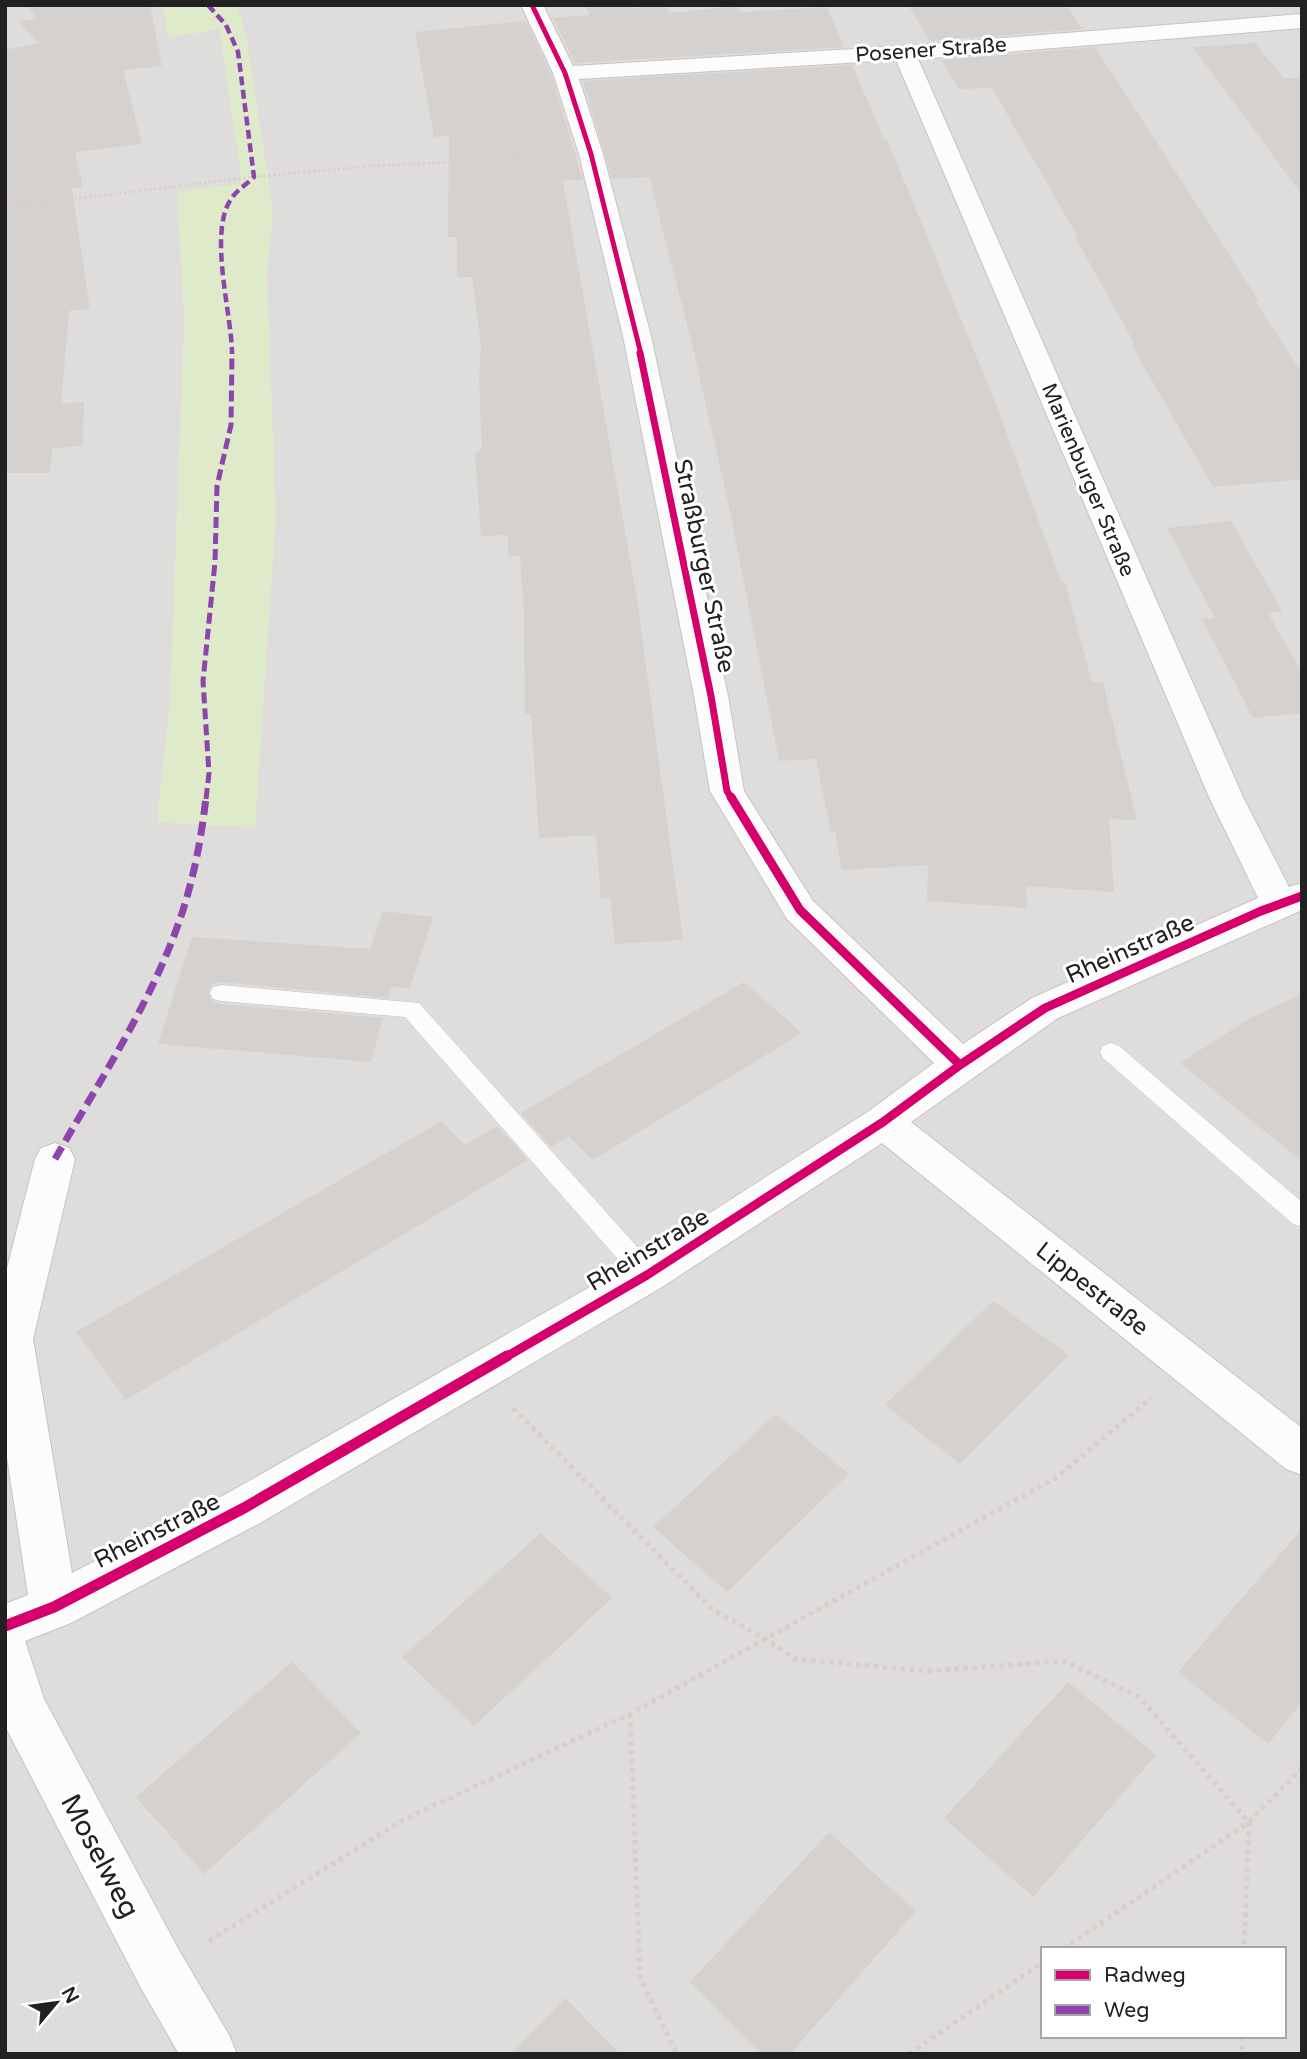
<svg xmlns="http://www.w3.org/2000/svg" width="1307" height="2059" viewBox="0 0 1307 2059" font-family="'Varela Round',sans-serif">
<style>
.residential{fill:#dedddb;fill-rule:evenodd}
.grass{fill:#deeaca}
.building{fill:#d4d1ce}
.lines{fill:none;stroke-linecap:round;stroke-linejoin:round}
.service-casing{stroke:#c5c4c2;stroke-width:1}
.minor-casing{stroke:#c5c4c2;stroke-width:2}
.path-far1{stroke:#dbcdcd;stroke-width:2.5;stroke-dasharray:2.5 2.5;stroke-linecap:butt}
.path{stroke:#dbcdcd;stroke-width:5;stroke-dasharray:4.5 4.5;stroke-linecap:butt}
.service{fill:#fdfcfc;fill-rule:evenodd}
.minor{fill:#fdfcfc;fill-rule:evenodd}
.quiet-far2{stroke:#8e44ad;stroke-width:4.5;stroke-dasharray:9 4.5;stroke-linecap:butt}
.quiet-far1{stroke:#8e44ad;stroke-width:5;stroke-dasharray:11 5;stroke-linecap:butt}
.quiet{stroke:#8e44ad;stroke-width:7;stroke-dasharray:14 7;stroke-linecap:butt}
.cycleway-far3-casing{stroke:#fff;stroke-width:8}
.cycleway-far2-casing{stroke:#fff;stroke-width:10}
.cycleway-far1-casing{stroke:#fff;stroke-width:13}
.cycleway-casing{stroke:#fff;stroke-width:16}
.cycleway-far3{stroke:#d6006c;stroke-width:5}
.cycleway-far2{stroke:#d6006c;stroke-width:7}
.cycleway-far1{stroke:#d6006c;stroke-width:9}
.cycleway{stroke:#d6006c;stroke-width:11}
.labels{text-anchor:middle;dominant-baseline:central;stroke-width:6;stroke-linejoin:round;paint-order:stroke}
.far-street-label{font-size:21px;fill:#212121;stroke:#fff}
.street-label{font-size:24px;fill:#212121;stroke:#fff}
.near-street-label{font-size:28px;fill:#212121;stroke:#fff}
</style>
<rect width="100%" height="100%" fill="#efedea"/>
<path class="residential" d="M5 5H1302V2054H5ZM1043 1949H1284V2036H1043Z"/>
<path class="grass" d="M162 5H237L247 42 273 210 267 273 276 517 255 828 157 822 170 698 184 321 177 191 239 184 241 174 219 29 169 38Z"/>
<path class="building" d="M25 5H150L162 66 123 70 142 144 75 152 83 187 72 189 90 309 69 311 61 404 84 402 82 446 53 448 49 473H5V50L38 43 19 22 37 18Z
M585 5H632L634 8 666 5 670 13 737 6 741 12 827 7 844 47 575 63 553 18 590 15Z
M908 5H1067L1082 29 930 41Z
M526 21 551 74 583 180 563 181 637 599 683 940 615 944 610 898 601 899 596 835 539 838 531 714H525L524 616 520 556 508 557V535L481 536 475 454 482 448 479 379 481 345 472 277H457V237H448L449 136 434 137 415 32Z
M1255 43 1284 79 1302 77V195L1193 47Z
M1095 47 1259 301H1255L1302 373V479L1213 487 1131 344 1134 343 1075 237H1078L992 88 959 89 941 60Z
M852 65 884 139H887L997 407 1061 582H1065L1092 682H1103L1137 820 1109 819 1114 892 1026 886 1027 908 927 901 928 865 842 870 835 832H831L816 759 779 761 730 511 693 348 649 177 612 179 583 81Z
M1231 521 1282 611 1268 613 1302 673V713L1253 718 1202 619 1215 618 1167 528Z
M383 911 433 917 410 988 391 987 388 998 221 982 212 984 208 992 211 1000 220 1004 383 1018 371 1062 158 1044 192 937 370 949Z
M744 982 802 1033 593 1160 569 1136 551 1147 521 1113Z
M1302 994V1161L1180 1063 1252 1017Z
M442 1121 465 1145 497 1126 528 1160 126 1400 76 1332Z
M993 1301 1069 1355 960 1464 885 1405Z
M776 1414 849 1474 727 1592 653 1527Z
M1302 1529V1702L1268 1744 1178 1672Z
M541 1533 612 1598 474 1726 402 1657Z
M292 1662 361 1733 204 1874 136 1797Z
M1068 1682 1156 1755 1033 1897 944 1818Z
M829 1832 916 1911 790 2054H761L690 1982Z
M565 1998 620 2054H511Z"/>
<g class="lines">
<g class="service-casing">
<path id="service" d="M221 985 419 1003 656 1268 660 1275 656 1282 647 1285 638 1282 405 1017 221 1001 213 999 210 993 213 987Z
M1111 1043 1119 1046 1302 1202V1227L1293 1224 1103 1058 1100 1052 1103 1046Z"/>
</g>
<g class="minor-casing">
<path id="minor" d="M521 5H543L573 66 904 46 1302 14V28L918 59 1243 797 1289 887 1302 883V910L1058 1018 911 1122 1302 1428V1475L1286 1469 882 1143 662 1287 260 1523 71 1623 25 1641 44 1699 180 1952 229 2035 237 2054H179L142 1990 5 1726V1604L28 1595 5 1444V1276L35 1159 41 1148 55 1143 69 1148 75 1159 33 1339 72 1573 228 1493 632 1263 869 1111 934 1063 787 919 710 791 694 696 623 336 579 154 553 73ZM896 60 1209 797 1258 898 1032 998 963 1044 813 901 744 791 728 696 651 336 603 154 579 79Z"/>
</g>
<path class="path-far1" d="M5 207 254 177 372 166 548 157"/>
<path class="path" d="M513 1408 713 1610 766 1639 795 1659 927 1671 1064 1661 1139 1697 1249 1822 1244 1949
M630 1714 640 1978 677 2054
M209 1941 403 1820 630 1714 1057 1477 1151 1398
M1063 1949 1249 1822 1302 1768
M1241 2036 1243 2054
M909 2054 1043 1962"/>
<use href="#service" class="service"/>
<use href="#minor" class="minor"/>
<path class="quiet-far2" d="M208 5 226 25 238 52 254 177C247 184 236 191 231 199 208 233 232 315 232 354"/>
<path class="quiet-far1" d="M206 799 209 773 203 681 215 562 217 486 231 425 232 353"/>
<path class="quiet" d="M55 1159C101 1078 156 996 184 907 195 871 202 834 206 797"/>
<g class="cycleway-far3-casing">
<path id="cycleway-far3" d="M532 5 565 73 591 154 641 354"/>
</g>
<g class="cycleway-far2-casing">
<path id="cycleway-far2" d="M640 353 711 696 727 791 732 799"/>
</g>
<g class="cycleway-far1-casing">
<path id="cycleway-far1" d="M731 797 800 910 960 1065
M504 1358 647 1275 883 1122 960 1065 1045 1008 1261 911 1302 896"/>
</g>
<g class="cycleway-casing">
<path id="cycleway" d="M5 1626 54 1607 244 1508 507 1356"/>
</g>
<use href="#cycleway-far3" class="cycleway-far3"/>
<use href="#cycleway-far2" class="cycleway-far2"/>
<use href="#cycleway-far1" class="cycleway-far1"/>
<use href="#cycleway" class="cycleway"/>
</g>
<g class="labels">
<g class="far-street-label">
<text transform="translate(931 50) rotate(-4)">Posener Straße</text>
<text transform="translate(1088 480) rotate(67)">Marienburger Straße</text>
</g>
<g class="street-label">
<text transform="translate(704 566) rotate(78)">Straßburger Straße</text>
<text transform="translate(1130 949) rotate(-24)">Rheinstraße</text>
<text transform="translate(648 1250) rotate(-31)">Rheinstraße</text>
<text transform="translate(1092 1289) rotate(38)">Lippestraße</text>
<text transform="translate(157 1531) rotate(-27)">Rheinstraße</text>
</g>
<g class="near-street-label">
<text transform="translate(100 1856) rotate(62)">Moselweg</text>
</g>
</g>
<rect width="1307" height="2059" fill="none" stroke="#212121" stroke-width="14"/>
<rect x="1041" y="1947" width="245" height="91" fill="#ffffff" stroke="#a6a6a6" stroke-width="2"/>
<rect x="1055" y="1970" width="35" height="10" fill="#d6006c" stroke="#a6a6a6" stroke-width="2"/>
<text x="1104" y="1982" font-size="21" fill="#212121">Radweg</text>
<rect x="1055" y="2005" width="35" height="10" fill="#8e44ad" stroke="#a6a6a6" stroke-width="2"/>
<text x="1104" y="2017" font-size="21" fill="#212121">Weg</text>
<g transform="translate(56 2003) rotate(61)" stroke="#ffffff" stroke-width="5" paint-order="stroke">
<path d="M0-5L12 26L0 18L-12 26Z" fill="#212121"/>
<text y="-10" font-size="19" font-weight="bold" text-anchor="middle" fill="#212121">N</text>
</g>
</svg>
